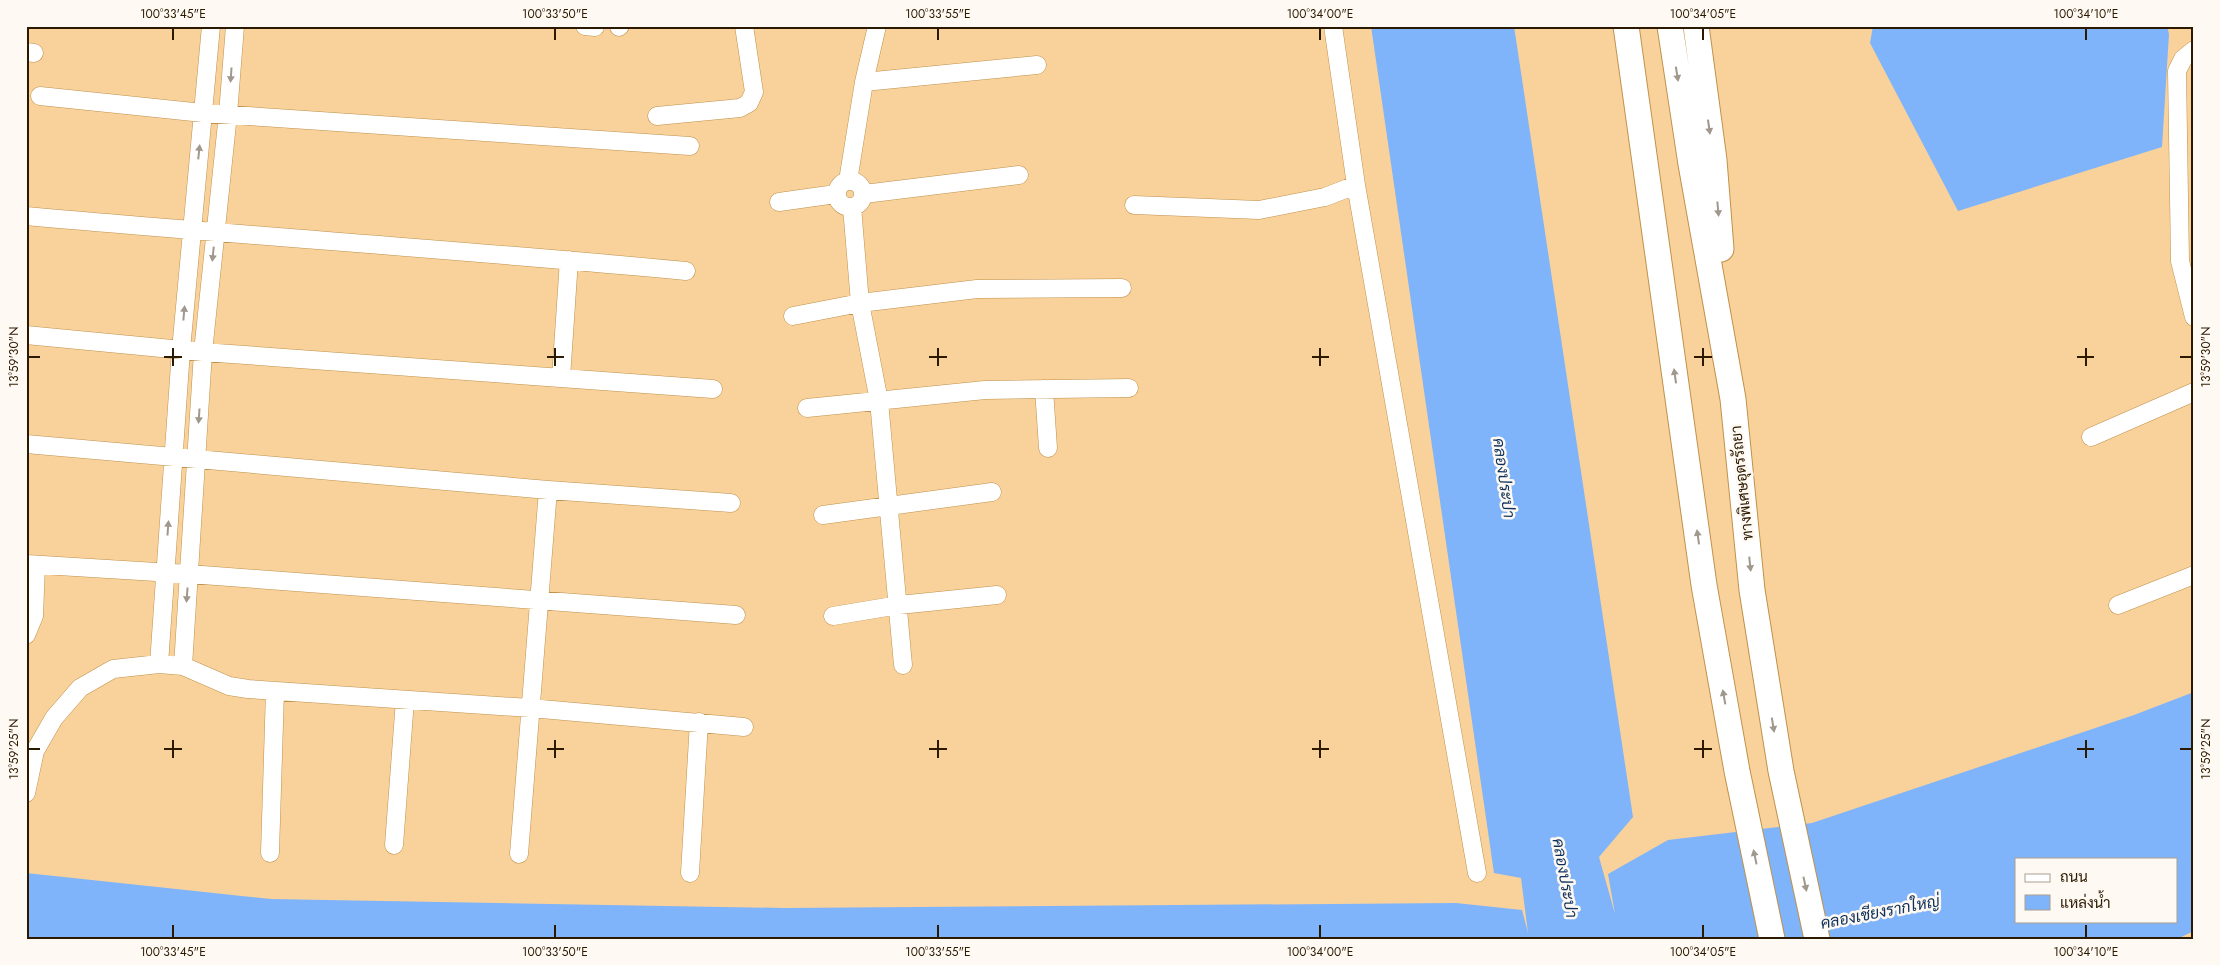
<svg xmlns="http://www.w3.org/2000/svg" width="2220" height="965" viewBox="0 0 2220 965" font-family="Jost,Sarabun,sans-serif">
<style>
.water{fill:#7fb4fa;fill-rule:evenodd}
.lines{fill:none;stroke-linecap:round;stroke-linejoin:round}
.minor-casing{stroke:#bf914b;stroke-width:19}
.highway-casing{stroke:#bf914b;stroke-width:27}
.minor{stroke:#fff;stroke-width:18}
.highway{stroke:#fff;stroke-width:25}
.oneway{fill:#a0988c}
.ticks{fill:none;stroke:#2b1900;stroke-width:2}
.labels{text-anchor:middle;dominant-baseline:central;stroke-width:5;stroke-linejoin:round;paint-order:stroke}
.street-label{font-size:15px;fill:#2b1900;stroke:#fef9f2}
.water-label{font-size:16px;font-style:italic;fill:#0d315c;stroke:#fef9f2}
.neatline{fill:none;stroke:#2b1900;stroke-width:2}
.ticks-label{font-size:12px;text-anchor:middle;fill:#2b1900}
</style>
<rect width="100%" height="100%" fill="#f9d29b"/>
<path class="water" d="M1371 26H1514L1633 817 1599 857 1615 914 1608 874 1668 840 1812 823 2134 715 2194 692V931L2177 939H26V873L271 899 784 908 1456 903 1522 910 1528 933 1521 878 1494 873ZM2016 859H2176V921H2016Z
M1873 26H2167L2169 34 2162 147 1958 211 1870 43Z"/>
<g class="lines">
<g class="minor-casing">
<path id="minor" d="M585 26 595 27
M1333 26 1356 185 1477 873
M619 27 620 26
M2194 50 2183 59 2177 71 2180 261 2194 317
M26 52 34 53
M864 82 1037 65
M40 96 203 113 690 146
M657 116 740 108 749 103 754 92 744 26
M837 194a13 13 0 1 1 26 0a13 13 0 1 1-26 0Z
M848 181 864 82 877 26
M864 194 1019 175
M779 202 836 194
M1134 205 1259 210 1325 197 1356 185
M852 207 860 303 879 401 903 665
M26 216C246 236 466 250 686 271
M793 316 860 303 977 289 1122 288
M26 335 203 352 713 389
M561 378 569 260
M1044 389 1048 448
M807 408 985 390 1129 388
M2091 437 2194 392
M26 444 548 490 731 503
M823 515 992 492
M26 564 189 574 736 615
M2118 605 2194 575
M833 616 899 605 997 595
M26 635 34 616 36 565
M159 664 181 350 211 26
M183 666 203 352 228 114 235 26
M26 793 35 751 54 718 80 688 113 669 159 664 183 666 229 686 248 689 530 708 744 727
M394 845 405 700
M270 853 275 691
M519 854 548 490
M690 873 699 722"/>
</g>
<g class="highway-casing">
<path id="highway" d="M1626 26 1704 585 1737 771 1772 939
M1670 26 1691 164 1733 399 1752 590 1781 771 1817 939
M1696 26 1714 160 1721 249"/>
</g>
<use href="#minor" class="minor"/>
<use href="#highway" class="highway"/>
</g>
<defs><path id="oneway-solid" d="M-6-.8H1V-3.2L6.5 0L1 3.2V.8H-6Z" transform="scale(1.25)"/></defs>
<g class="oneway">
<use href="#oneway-solid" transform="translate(1677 74) rotate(81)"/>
<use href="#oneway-solid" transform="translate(231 75) rotate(94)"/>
<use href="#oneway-solid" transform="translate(1709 127) rotate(82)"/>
<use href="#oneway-solid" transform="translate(199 152) rotate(-84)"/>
<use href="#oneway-solid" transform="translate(1718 209) rotate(85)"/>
<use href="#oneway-solid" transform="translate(213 254) rotate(96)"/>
<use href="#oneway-solid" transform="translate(184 313) rotate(-85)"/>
<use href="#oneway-solid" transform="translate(1675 376) rotate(-98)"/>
<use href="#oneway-solid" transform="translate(199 416) rotate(94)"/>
<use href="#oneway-solid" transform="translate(168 528) rotate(-86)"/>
<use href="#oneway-solid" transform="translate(1698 537) rotate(-98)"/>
<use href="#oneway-solid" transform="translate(1750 564) rotate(84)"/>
<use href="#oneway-solid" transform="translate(187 595) rotate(94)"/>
<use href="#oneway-solid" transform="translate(1724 697) rotate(-100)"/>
<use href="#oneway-solid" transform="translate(1773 725) rotate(81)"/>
<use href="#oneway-solid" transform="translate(1755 857) rotate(-102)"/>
<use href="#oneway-solid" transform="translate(1805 884) rotate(78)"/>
</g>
<path class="ticks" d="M173 28V40M555 28V40M938 28V40M1320 28V40M1703 28V40M2086 28V40M173 348V366M555 348V366M938 348V366M1320 348V366M1703 348V366M2086 348V366M28 357H40M164 357H182M547 357H564M929 357H947M1312 357H1329M1694 357H1712M2077 357H2094M2180 357H2192M173 740V758M555 740V758M938 740V758M1320 740V758M1703 740V758M2086 740V758M28 749H40M164 749H182M547 749H564M929 749H947M1312 749H1329M1694 749H1712M2077 749H2094M2180 749H2192M173 925V938M555 925V938M938 925V938M1320 925V938M1703 925V938M2086 925V938"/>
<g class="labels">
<g class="street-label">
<text transform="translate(1742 483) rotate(-96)">ทางพิเศษอุดรรัถยา</text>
</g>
<g class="water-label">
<text transform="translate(1504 478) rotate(82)">คลองประปา</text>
<text transform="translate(1565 878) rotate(80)">คลองประปา</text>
<text transform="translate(1880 912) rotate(-11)">คลองเชียงรากใหญ่</text>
</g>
</g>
<rect width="2220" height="965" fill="none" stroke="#fef9f2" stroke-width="55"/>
<rect x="2015" y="858" width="162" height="65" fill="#fef9f2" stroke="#aa9f91"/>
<rect x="2025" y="874" width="25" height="8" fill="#ffffff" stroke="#aa9f91"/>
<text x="2060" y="882" font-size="15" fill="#2b1900">ถนน</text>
<rect x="2025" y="895" width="25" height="15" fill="#7fb4fa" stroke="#aa9f91"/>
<text x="2060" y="908" font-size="15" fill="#2b1900">แหล่งน้ำ</text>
<rect x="28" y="28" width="2164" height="910" class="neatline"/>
<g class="ticks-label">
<text x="173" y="18">100°33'45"E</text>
<text x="555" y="18">100°33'50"E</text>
<text x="938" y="18">100°33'55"E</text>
<text x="1320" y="18">100°34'00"E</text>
<text x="1703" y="18">100°34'05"E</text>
<text x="2086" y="18">100°34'10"E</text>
<text transform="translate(14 357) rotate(-90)" y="4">13°59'30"N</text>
<text transform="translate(2206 357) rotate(-90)" y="4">13°59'30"N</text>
<text transform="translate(14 749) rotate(-90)" y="4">13°59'25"N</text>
<text transform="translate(2206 749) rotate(-90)" y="4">13°59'25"N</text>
<text x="173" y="956">100°33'45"E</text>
<text x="555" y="956">100°33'50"E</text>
<text x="938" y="956">100°33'55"E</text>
<text x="1320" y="956">100°34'00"E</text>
<text x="1703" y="956">100°34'05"E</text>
<text x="2086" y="956">100°34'10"E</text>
</g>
</svg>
